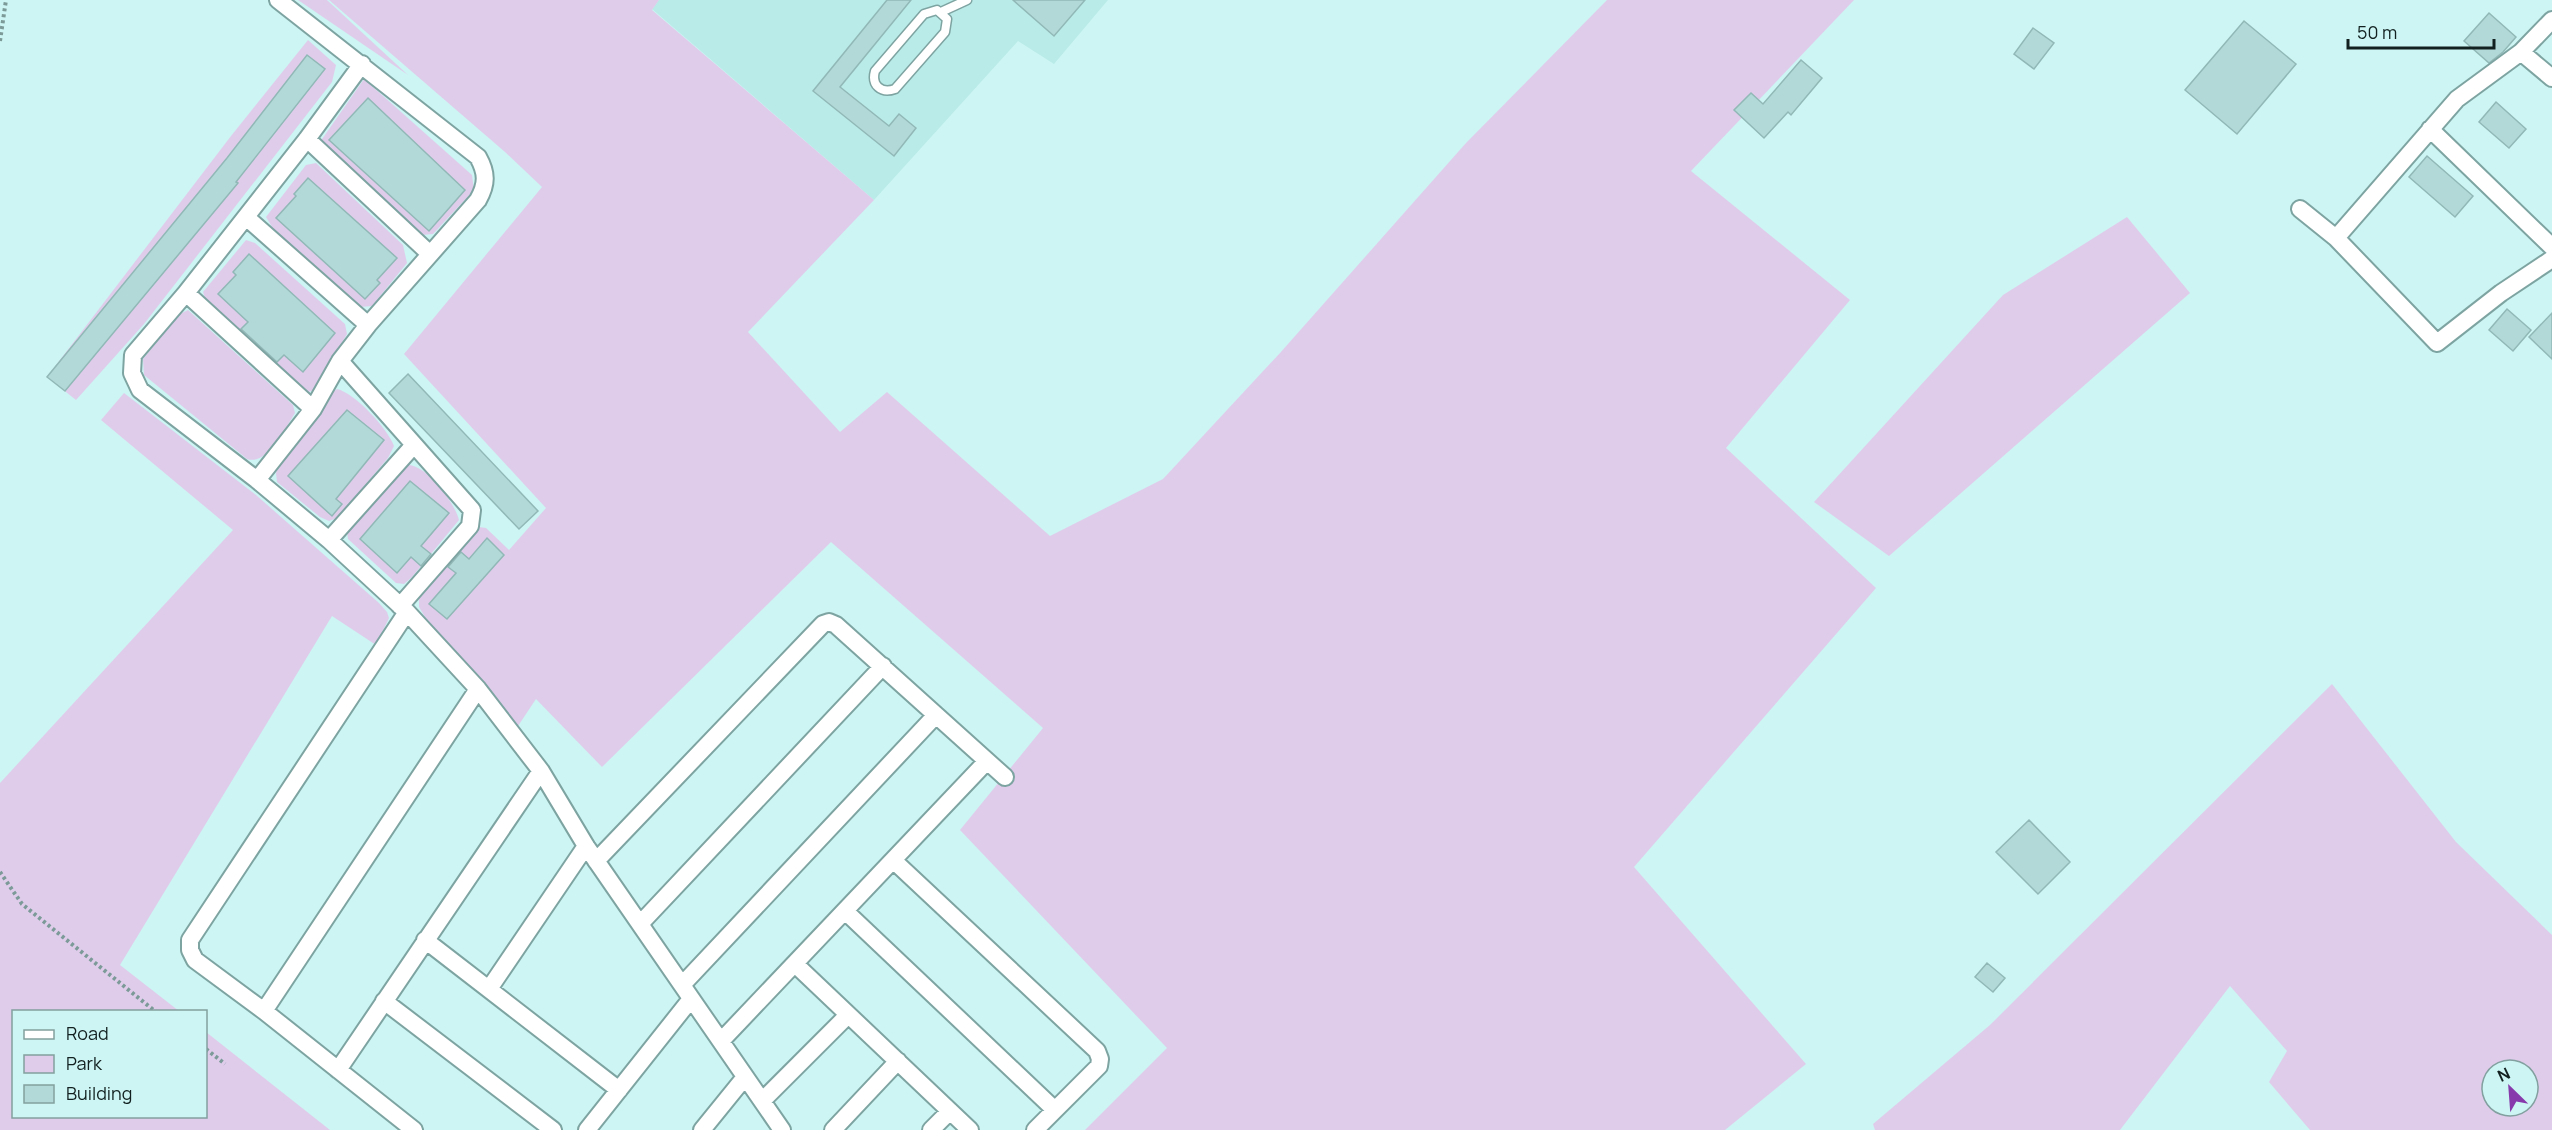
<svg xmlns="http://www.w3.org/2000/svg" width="2552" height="1130" viewBox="0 0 2552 1130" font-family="Manrope,sans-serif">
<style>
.built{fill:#b9ebe8}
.green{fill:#dfcceb;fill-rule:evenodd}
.building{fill:#b2d9d7;stroke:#91b8b6;stroke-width:1.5}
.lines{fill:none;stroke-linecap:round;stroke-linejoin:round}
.lane-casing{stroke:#7ea4a2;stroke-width:11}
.street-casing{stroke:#7ea4a2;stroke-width:20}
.path{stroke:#7c9a98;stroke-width:4;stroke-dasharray:3 3;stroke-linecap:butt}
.lane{stroke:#fff;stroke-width:8}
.street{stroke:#fff;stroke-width:16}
</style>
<rect width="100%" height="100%" fill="#cdf5f3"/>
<path class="built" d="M659 0H1108L1054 64 1018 41 874 200 652 9Z"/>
<path class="green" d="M298 0H327L408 75Z
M329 0H659L652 10 874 200 748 332 840 432 887 392 1050 536 1163 479 1280 353 1466 143 1607 0H1854L1691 171 1850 300 1726 448 1876 588 1634 867 1806 1064 1725 1130H1085L1167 1048 960 830 1043 728 831 542 602 767 536 699 518 726 425 617 419 607V598L479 527 486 528 509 550 546 508 404 354 542 187 505 152Z
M308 40 336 65 332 82 144 324 76 400 47 377 231 136Z
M364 79 472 175 474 190 433 234 422 235 320 142Z
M316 163 403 245 407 263 372 306 359 307 274 230 266 217 306 165Z
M2127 217 2190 293 1889 556 1814 502 2003 295Z
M246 240 255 243 345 324 347 334 314 390 306 393 206 301 203 292Z
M188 310 293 405 295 413C285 429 267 466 247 459L144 375 143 359 178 315Z
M337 389C355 393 388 429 394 446L388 458 337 518 329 521 320 517 277 482 276 473 282 460 331 394Z
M124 393 256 495 379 603 387 612 389 618 376 645 332 616 120 965 179 1011 14 1012V1116H206V1032L330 1130H0V783L233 530 101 420Z
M409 465C427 466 455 503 459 520L412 577 404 584 396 583 348 539 347 531 399 472Z
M2332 684 2456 842 2552 935V1130H2310L2269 1082 2287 1051 2230 986 2120 1130H1875L1873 1124 1990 1025ZM2492 1070H2528V1106H2492Z"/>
<path class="building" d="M887 0H911L840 87 889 126 899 114 916 128 894 156 813 91Z
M1013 0H1085L1054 36Z
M2489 13 2516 37 2503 52 2489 63 2464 41Z
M2244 21 2296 64 2237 134 2185 90Z
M2033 28 2054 43 2034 69 2014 54Z
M307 55 325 69 236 182 238 183 65 391 47 377 227 158Z
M1801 60 1822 78 1791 115 1788 112 1764 138 1734 110 1751 93 1763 104Z
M368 98 465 190 429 231 329 140Z
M2496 102 2526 129 2509 148 2479 122Z
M2427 156 2473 196 2455 217 2409 177Z
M308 178 397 258 377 280 380 283 365 299 276 218 296 196 294 194Z
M249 254 335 333 303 372 284 355 277 362 241 329 248 322 218 294 236 275 233 272Z
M2507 309 2531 330 2513 351 2489 330Z
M2552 313V359L2529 337Z
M408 374 538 511 519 529 389 393Z
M347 410 384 440 336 499 342 504 332 516 288 476Z
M410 481 449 513 421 546 431 554 421 566 411 557 397 573 360 539Z
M487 538 504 555 447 619 429 604 456 573 448 567 461 552 469 559Z
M2029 820 2070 862 2038 894 1996 852Z
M1987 963 2005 978 1993 992 1975 977Z"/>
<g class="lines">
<g class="lane-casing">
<path id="lane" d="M937 10 947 19 945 32 895 89C881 94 871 85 875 71L924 14Z
M941 12 967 0"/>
</g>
<g class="street-casing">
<path id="street" d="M278 0 478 157C487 173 487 184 478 200L368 325 340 361 313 409 257 480 140 390 132 373 133 355 186 293 307 139 362 64
M2521 52 2552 78
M2430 129 2552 247
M307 139 429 253
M2300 209 2336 238 2437 343 2501 293 2552 259
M246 217 368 325
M2336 238 2457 99 2521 52 2552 20
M186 293 313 409
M340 361 472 510 470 526 400 606
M257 480 329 540 407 612
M329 540 413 446
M893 860 1097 1051 1100 1059 1099 1066 1035 1130
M596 861 823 624 829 622 836 625 1005 777
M845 911 1055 1110
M640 924 883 666
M425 940 619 1090
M795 964 970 1130
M682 985 936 715
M489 989 586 846
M384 1001 553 1130
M264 1011 478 689
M721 1041 987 761
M338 1070 541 771
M762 1101 848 1015
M414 1130 264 1011 195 960 190 950V940L407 612 478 689 541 771 586 846 782 1130
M587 1130 691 999
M702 1130 745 1077
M833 1130 898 1061
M931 1130 950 1111"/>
</g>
<path class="path" d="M0 41 6 0
M0 872 22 904 156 1012
M206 1049 225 1064"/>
<use href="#lane" class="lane"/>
<use href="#street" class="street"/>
</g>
<rect x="12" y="1010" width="195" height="108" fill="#cdf5f3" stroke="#82a09f" stroke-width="1.5"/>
<rect x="24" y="1030" width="30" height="9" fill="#ffffff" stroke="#82a09f" stroke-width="1.5"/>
<text x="66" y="1040" font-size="18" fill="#122120">Road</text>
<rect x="24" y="1055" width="30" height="18" fill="#dfcceb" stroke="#82a09f" stroke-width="1.5"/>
<text x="66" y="1070" font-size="18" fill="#122120">Park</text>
<rect x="24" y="1085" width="30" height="18" fill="#b2d9d7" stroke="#82a09f" stroke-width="1.5"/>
<text x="66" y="1100" font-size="18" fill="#122120">Building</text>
<g transform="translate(2510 1088) rotate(335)"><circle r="28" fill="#cdf5f3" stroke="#82a09f" stroke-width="1.5"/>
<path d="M0-4.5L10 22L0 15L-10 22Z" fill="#863aab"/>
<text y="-9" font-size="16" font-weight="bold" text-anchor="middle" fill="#122120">N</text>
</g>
<path d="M2348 39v9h146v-9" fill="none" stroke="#122120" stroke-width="3"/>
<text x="2357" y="39" font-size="18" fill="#122120" stroke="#cdf5f3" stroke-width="4.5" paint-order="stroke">50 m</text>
</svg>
